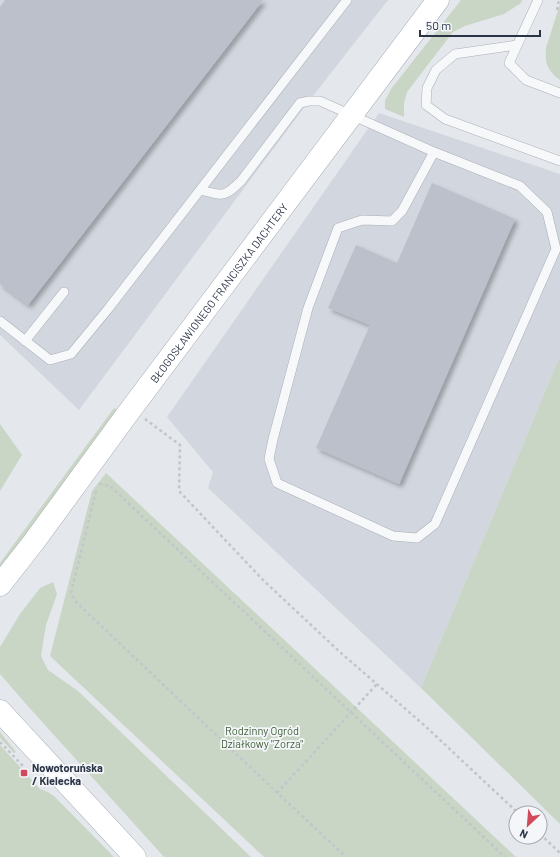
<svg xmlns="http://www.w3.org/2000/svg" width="560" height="857" viewBox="0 0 560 857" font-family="Barlow,sans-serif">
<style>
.built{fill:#d2d6de}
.green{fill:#c9d6c5}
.building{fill:#bbc0ca;filter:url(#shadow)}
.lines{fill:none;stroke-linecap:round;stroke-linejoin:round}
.lane-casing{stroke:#a9aeb7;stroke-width:10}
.secondary-casing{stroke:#a9aeb7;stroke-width:23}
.path{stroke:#c2c5cb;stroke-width:2.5;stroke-dasharray:3 3;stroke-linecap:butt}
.lane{stroke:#f7f8fa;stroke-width:9}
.secondary{stroke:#fff;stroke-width:22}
.poi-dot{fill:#d1495b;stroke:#f4f6f9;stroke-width:1.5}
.labels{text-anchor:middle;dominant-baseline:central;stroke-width:3.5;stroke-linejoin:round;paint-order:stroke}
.street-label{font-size:11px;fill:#2b3445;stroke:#f4f6f9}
.park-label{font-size:11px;fill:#3f6138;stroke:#f4f6f9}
.poi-label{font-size:11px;font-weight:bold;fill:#2b3445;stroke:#f4f6f9;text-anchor:start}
</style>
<defs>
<filter id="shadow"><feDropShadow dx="3.5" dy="3.5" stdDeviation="2" flood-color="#0004"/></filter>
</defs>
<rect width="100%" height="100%" fill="#e4e7ec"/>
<path class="built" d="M0 0H388L309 101 79 410 0 335Z
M379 113 560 174V356L421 688 208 488 213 472 167 417Z"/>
<path class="green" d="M461 0H522L521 3 504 14 465 26 453 32 407 92 404 103V117L385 109V101L391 89Z
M560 4V80C547 70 545 64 546 48Z
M560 356V824L421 688Z
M114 408 119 411 0 574V563Z
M0 424 22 455 0 491Z
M106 473 516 857H264L50 656 92 491Z
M53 582 57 594 46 625 41 656 48 670 78 691 251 857H164L26 704 0 674V647L20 614 40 588Z
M0 732 16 752 14 753 0 738Z
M0 745 40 789 48 792 55 797 114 857H0Z"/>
<path class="building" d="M5 0H263L28 305 0 284V7Z
M432 183 515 219 399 484 316 448 370 325 328 308 356 245 397 263Z"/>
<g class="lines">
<g class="lane-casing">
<path id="lane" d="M538 0 509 63 526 80 560 93
M517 45 455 54 436 70 427 88 426 105 445 119 560 161
M200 190C222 195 223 199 241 181L300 103 309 101H320L434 152 520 186 547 212 556 249 435 524 417 538 393 536 277 483 269 459 273 439 308 308 338 228 362 220 392 221 402 211 434 152
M0 321 50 360 71 354 108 309 347 0
M25 341 64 292"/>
</g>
<g class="secondary-casing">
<g id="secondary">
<path id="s1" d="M0 585 33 543 131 409 438 0"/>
<path d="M0 711 135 857"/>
</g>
</g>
<path class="path" d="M557 10 559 0
M145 419 180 445 179 491 263 580 341 653 424 725 518 813
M100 485V484L110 486 505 857
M96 491 71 593 77 603 285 800 346 857
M0 742 23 766
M277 793 377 684
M540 834 560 853"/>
<use href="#lane" class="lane"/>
<use href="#secondary" class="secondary"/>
</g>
<rect class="poi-dot" x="20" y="769" width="8" height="8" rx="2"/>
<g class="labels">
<g class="street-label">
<text stroke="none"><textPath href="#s1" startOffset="365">BŁOGOSŁAWIONEGO FRANCISZKA DACHTERY</textPath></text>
</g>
<g class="park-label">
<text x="262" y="730">Rodzinny Ogród<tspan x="262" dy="13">Działkowy "Zorza"</tspan></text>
</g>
<g class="poi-label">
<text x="32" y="767">Nowotoruńska<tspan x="32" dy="13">/ Kielecka</tspan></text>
</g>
</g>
<g transform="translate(528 825) rotate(206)"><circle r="19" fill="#f4f6f9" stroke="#a4a8b1"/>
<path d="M0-3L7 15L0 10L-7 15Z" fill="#d1495b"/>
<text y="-6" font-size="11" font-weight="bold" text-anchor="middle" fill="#2b3445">N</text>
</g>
<path d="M420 30v6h120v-6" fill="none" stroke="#2b3445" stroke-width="2"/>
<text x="426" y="30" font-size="12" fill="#2b3445" stroke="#f4f6f9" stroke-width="3" paint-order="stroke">50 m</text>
</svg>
